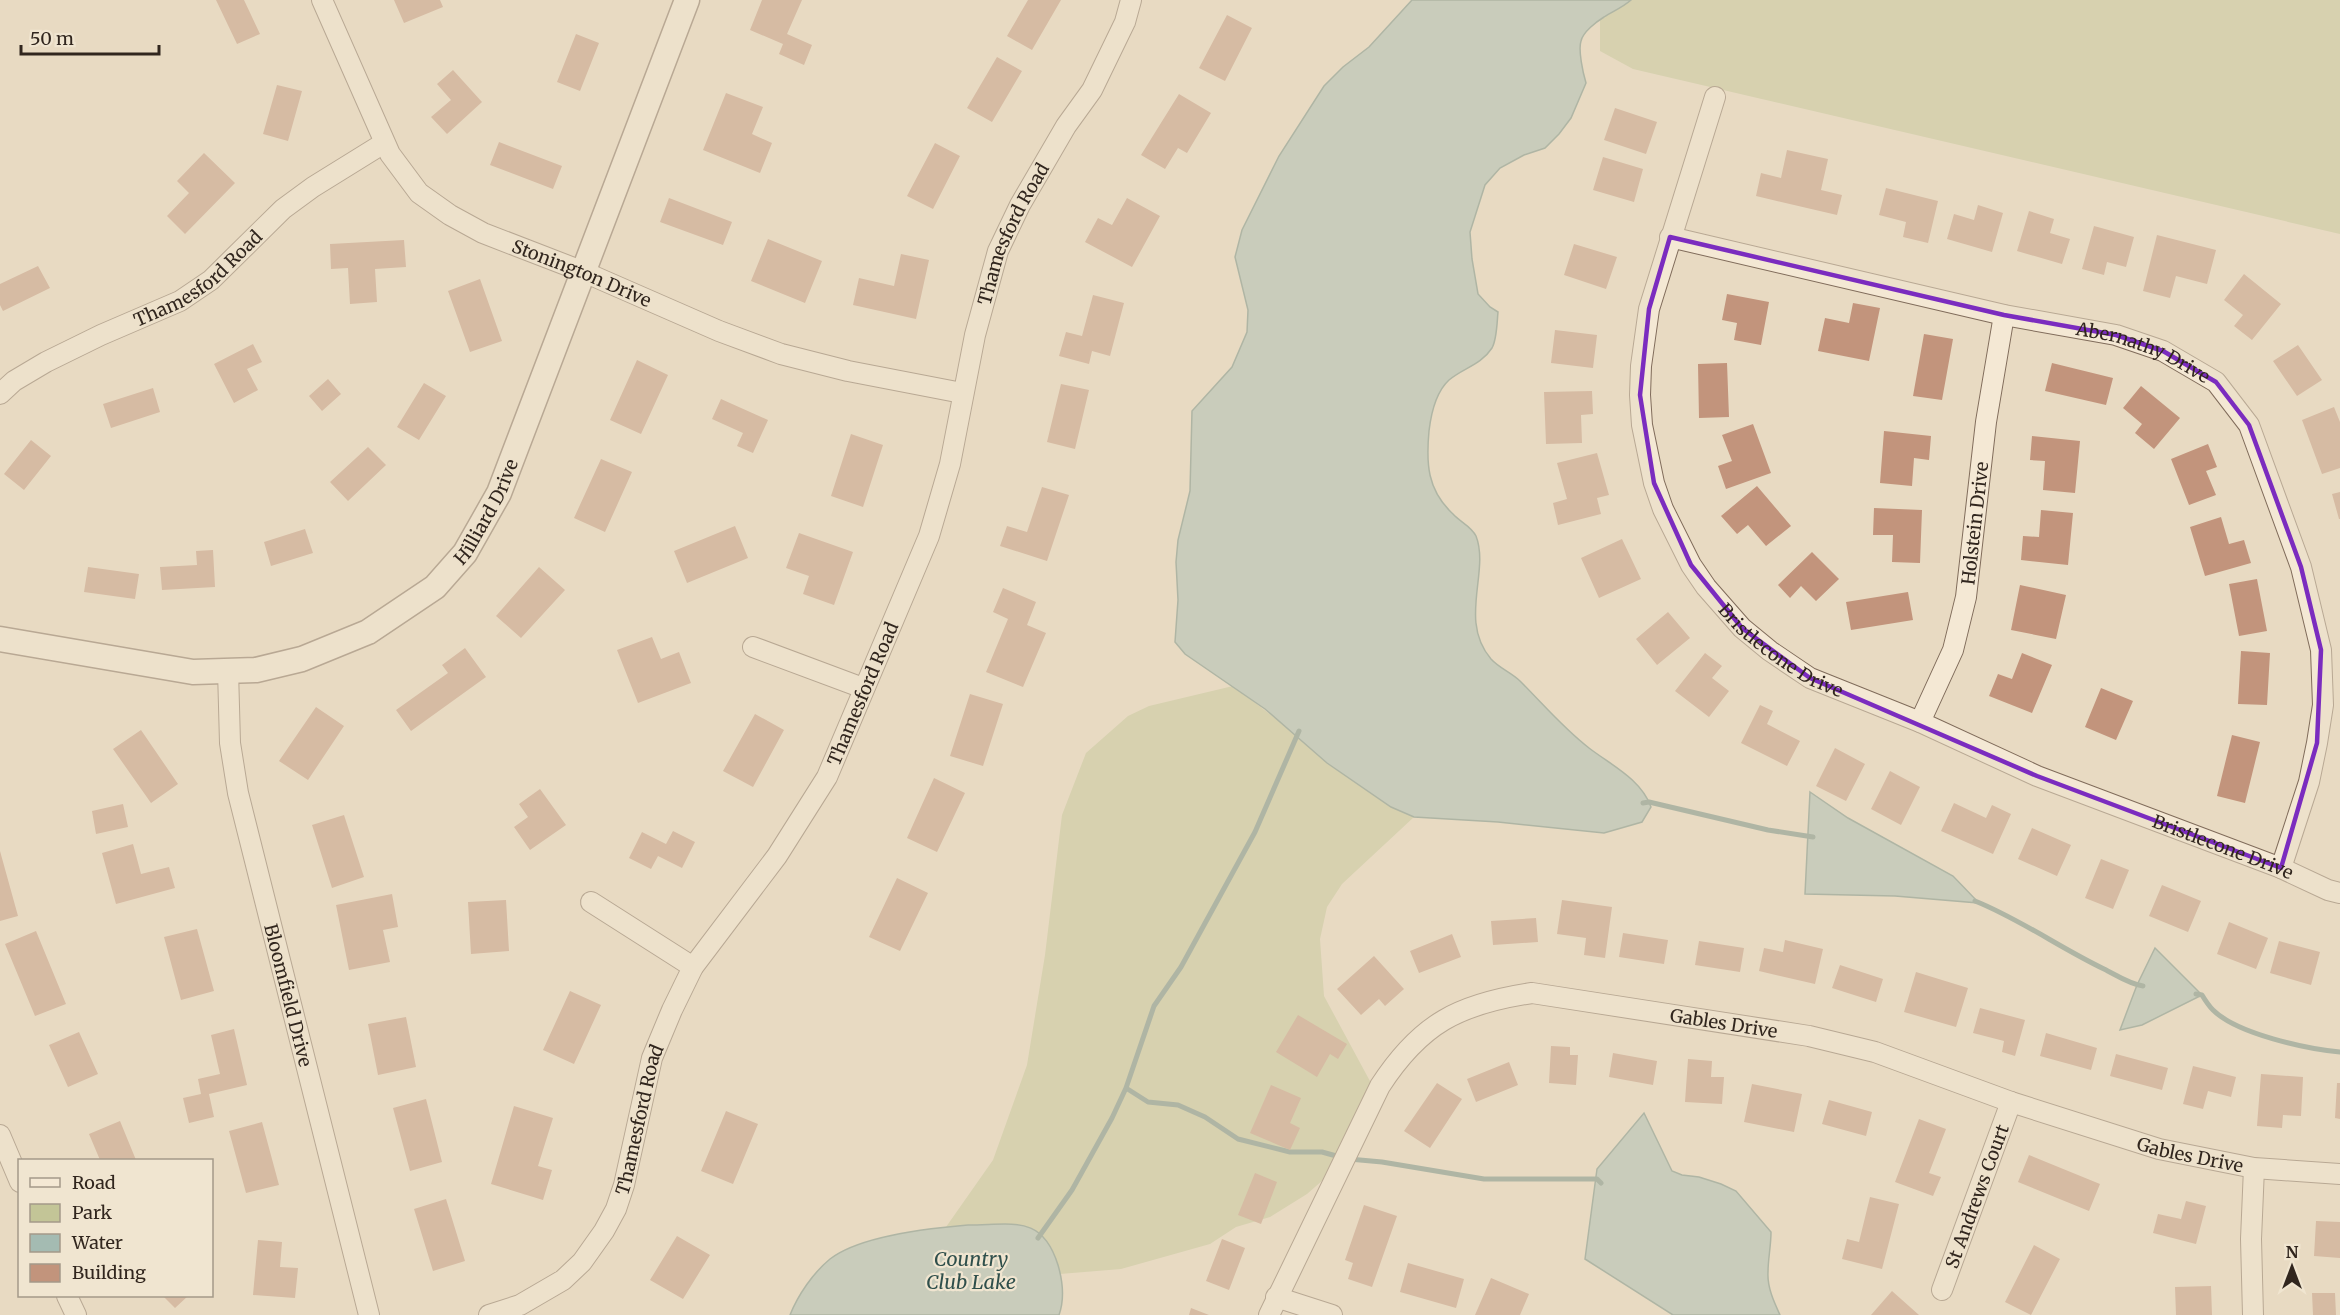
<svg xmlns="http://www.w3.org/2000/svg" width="2340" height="1315" viewBox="0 0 2340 1315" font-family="Merriweather,serif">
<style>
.green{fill:#c3c597}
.water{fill:#a4bbb2;stroke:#6c887f;stroke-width:1.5}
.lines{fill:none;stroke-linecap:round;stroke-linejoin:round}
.stream{stroke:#6c887f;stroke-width:5}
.building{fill:#c2947c}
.minor-casing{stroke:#806c5b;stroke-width:22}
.tertiary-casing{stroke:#806c5b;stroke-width:27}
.minor{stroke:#f4e8d4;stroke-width:20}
.tertiary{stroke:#f4e8d4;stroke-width:24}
.marked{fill:none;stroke:#7b2cbf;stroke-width:4.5;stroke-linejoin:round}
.labels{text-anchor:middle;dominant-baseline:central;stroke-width:4.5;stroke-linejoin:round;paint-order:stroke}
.street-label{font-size:18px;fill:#31261e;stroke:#f0e5d0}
.water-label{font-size:20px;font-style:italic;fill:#2f4f4b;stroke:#f0e5d0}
</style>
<rect width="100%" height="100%" fill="#e8dac2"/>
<path class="green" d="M1600 0H2340V234L1633 69 1600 51Z
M1233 686C1272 715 1309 746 1348 774 1369 791 1389 806 1414 817L1342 884 1327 907 1320 939 1324 996 1371 1083 1347 1159 1307 1194 1270 1217 1236 1227 1210 1244 1121 1269 1060 1274 1057 1262 1017 1225 946 1227 993 1160 1027 1065 1045 955 1062 815 1086 753 1128 716 1149 706Z"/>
<path class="water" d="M1412 0H1631C1622 8 1613 11 1604 17 1596 22 1583 32 1581 41 1578 50 1583 73 1586 83L1571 118 1559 134 1545 148 1524 155 1500 168 1485 185 1470 232 1472 259 1478 294 1490 307 1498 312C1497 322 1497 339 1492 348 1481 365 1463 368 1449 380 1436 392 1431 414 1429 431 1426 463 1427 490 1453 514 1460 522 1471 526 1476 536 1490 572 1458 620 1491 659 1499 668 1512 673 1520 681 1543 704 1564 729 1589 748 1611 765 1641 779 1651 807L1642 822 1604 833 1498 822 1414 817 1391 807 1327 763 1265 709 1185 654 1175 642 1178 600 1176 562 1178 540 1190 491 1192 411 1232 367 1247 332 1248 310 1235 257 1242 230 1279 156 1324 86 1343 67 1369 47Z
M1810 792 1848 818 1953 876 1979 903 1895 896 1805 894Z
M2155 948 2202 995 2142 1025 2120 1030 2137 985Z
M1644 1113 1672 1171 1682 1175 1699 1177 1721 1184 1736 1191 1771 1232C1771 1246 1768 1259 1768 1272 1767 1287 1774 1302 1780 1315H1673L1585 1259 1597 1169Z
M968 1225C1013 1225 1042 1214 1058 1265 1063 1282 1065 1298 1059 1315H790C798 1295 813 1273 830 1259 860 1236 931 1228 968 1225Z"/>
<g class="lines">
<path class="stream" d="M1643 803 1649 802 1768 830 1813 837
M1975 901C2020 919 2060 948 2104 969 2116 975 2129 984 2143 986
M2196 994 2202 995C2205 1000 2209 1006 2213 1010 2237 1034 2307 1049 2340 1052
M1126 1088 1148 1102 1178 1105 1205 1117 1238 1139 1290 1152H1322L1340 1157
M1349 1159 1382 1162 1484 1179H1597L1601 1183
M1038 1238 1072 1190 1112 1118 1126 1088 1154 1006 1181 967 1255 832 1299 731"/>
</g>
<path class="building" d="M216 0H244L260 34 237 44Z
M394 0H440L443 7 404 23Z
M762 0H802L787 34 812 45 804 65 779 54 783 44 750 30Z
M1028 0H1061L1032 50 1007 36Z
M1227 15 1252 28 1225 81 1199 68Z
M576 34 599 43 580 91 557 82Z
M997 57 1022 71 992 122 967 108Z
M453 70 482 102 447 134 431 117 451 100 437 84Z
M277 85 302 91 288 141 263 134Z
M726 93 763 107 752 134 772 143 760 173 703 150Z
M1179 94 1211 113 1187 153 1178 148 1165 169 1141 155Z
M1615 108 1657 122 1646 154 1604 140Z
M499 142 562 166 553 189 490 165Z
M935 143 960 156 933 209 907 196Z
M1787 150 1828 159 1821 190 1842 195 1837 215 1756 196 1761 173 1781 178Z
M204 153 235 183 185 234 167 216 189 193 177 181Z
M1603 157 1643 169 1634 202 1593 190Z
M1886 188 1938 201 1928 243 1903 237 1906 222 1879 215Z
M669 198 732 222 723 245 660 222Z
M1127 198 1160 216 1132 267 1085 242 1098 218 1112 225Z
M1978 205 2003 213 1992 252 1947 239 1954 214 1974 220Z
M2029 211 2054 219 2050 233 2070 239 2062 264 2017 251Z
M2094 226 2134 237 2126 267 2107 262 2104 275 2082 269Z
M2157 235 2216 250 2207 284 2176 276 2170 298 2143 291Z
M768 239 822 261 805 303 751 281Z
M404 240 406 267 375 269 377 302 350 304 348 268 331 269 330 244Z
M1574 244 1617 257 1606 289 1564 275Z
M901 254 929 260 916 319 853 305 859 278 894 286Z
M38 266 50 288 3 311 0 305V284Z
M2244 274 2281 304 2252 340 2234 326 2243 315 2224 300Z
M480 279 502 341 470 352 448 291Z
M1727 294 1769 302 1761 345 1734 340 1737 323 1722 320Z
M1093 295 1124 303 1110 356 1092 351 1089 364 1059 356 1066 332 1082 336Z
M1853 303 1880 308 1869 361 1818 351 1825 318 1849 323Z
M1555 330 1597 335 1593 368 1551 363Z
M1924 334 1953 339 1942 400 1913 396Z
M253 344 262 362 247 369 258 390 234 403 214 364Z
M2298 345 2322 380 2297 396 2273 361Z
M637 360 668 375 641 434 610 420Z
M1727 363 1729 417 1699 418 1698 364Z
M2052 363 2113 378 2106 405 2045 391Z
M328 379 341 394 322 411 309 396Z
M424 383 446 396 419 440 397 427Z
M1061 384 1089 390 1075 449 1047 442Z
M2141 386 2180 418 2154 449 2135 433 2142 424 2123 408Z
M153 388 160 412 111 428 103 404Z
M1592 391 1593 414 1581 415 1582 443 1546 444 1544 392Z
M721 399 768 420 753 453 737 446 743 433 712 419Z
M2334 407 2340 422V468L2322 474 2302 420Z
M1753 424 1771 473 1726 489 1718 466 1732 461 1722 435Z
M1884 431 1931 436 1929 460 1914 458 1912 486 1880 483Z
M851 434 883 445 863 507 831 496Z
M2032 436 2080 441 2075 493 2043 490 2045 461 2030 460Z
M31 440 51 456 24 490 4 474Z
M2208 444 2217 467 2206 471 2216 495 2189 505 2171 459Z
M368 447 386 465 348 501 330 482Z
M1597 453 1609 495 1597 498 1601 514 1558 525 1553 503 1567 499 1557 463Z
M601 459 632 472 605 532 574 518Z
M1757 486 1791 526 1766 546 1748 525 1737 534 1721 516Z
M1042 487 1069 495 1047 561 1000 546 1007 526 1027 532Z
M2340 492V519H2339L2332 494Z
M1874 508 1922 510 1920 563 1892 562 1893 535H1873Z
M2041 510 2073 513 2068 565 2021 560 2023 536 2039 537Z
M2221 517 2229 544 2244 540 2251 563 2205 576 2190 527Z
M735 526 748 558 687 583 674 551Z
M305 529 313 553 271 566 264 542Z
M799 533 853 552 834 605 803 594 809 576 786 568Z
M1622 539 1641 579 1599 598 1581 558Z
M213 550 215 587 162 590 160 567 197 565 196 551Z
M1812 552 1839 579 1816 601 1801 586 1790 598 1778 585Z
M88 567 139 574 135 599 84 592Z
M539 567 565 590 521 638 496 616Z
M2257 579 2267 631 2239 636 2229 584Z
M2020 585 2066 595 2056 639 2011 630Z
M1003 588 1036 602 1027 625 1046 633 1023 687 986 672 1008 619 993 612Z
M1908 592 1913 620 1851 630 1846 602Z
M1668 612 1690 638 1657 665 1636 639Z
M652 637 661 659 679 652 691 683 638 703 617 650Z
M465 648 486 677 411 731 396 710 448 673 442 665Z
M2241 651 2270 653 2267 705 2238 704Z
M1705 653 1722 666 1712 678 1729 691 1709 717 1675 691Z
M2022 653 2052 665 2032 713 1989 696 1998 674 2012 679Z
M2101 688 2133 701 2116 740 2085 727Z
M970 694 1003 704 983 766 950 756Z
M1760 705 1773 711 1767 724 1800 741 1787 766 1741 743Z
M316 707 344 726 308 780 279 761Z
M755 714 784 730 753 787 723 771Z
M141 730 178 784 151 803 113 749Z
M2232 735 2260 742 2245 803 2217 796Z
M1835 748 1865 764 1846 801 1816 786Z
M1890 771 1920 787 1901 825 1871 809Z
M934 778 965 793 937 852 907 838Z
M540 789 566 825 530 850 514 827 528 817 519 804Z
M1954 803 1986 818 1992 805 2011 814 1993 854 1941 831Z
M123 804 128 827 96 834 92 811Z
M344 815 364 877 332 888 312 825Z
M2032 828 2071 845 2057 876 2018 859Z
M673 831 695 842 682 868 658 856 651 869 629 858 642 832 666 844Z
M133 844 141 874 169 867 175 888 116 904 102 853Z
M0 851 18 916 0 921Z
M2101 859 2129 870 2113 909 2085 898Z
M897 878 928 893 900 951 869 937Z
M2162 885 2201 901 2188 932 2149 916Z
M392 894 398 927 383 930 390 962 349 970 336 905Z
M506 900 509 951 471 954 468 902Z
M1562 900 1612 907 1605 958 1584 955 1586 938 1557 934Z
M1536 918 1538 942 1493 945 1491 921Z
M2229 922 2268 938 2256 969 2217 954Z
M197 929 214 991 181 1000 164 937Z
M36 931 66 1004 35 1016 5 944Z
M1623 933 1668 940 1664 964 1619 957Z
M1452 934 1461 957 1419 973 1410 951Z
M1785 940 1823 949 1815 984 1759 971 1764 948 1783 952Z
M1699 941 1744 948 1740 972 1695 965Z
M2279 941 2320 952 2311 985 2270 973Z
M1374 956 1404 989 1385 1006 1379 999 1361 1015 1337 989Z
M1840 965 1883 979 1876 1002 1832 988Z
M1916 972 1968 988 1956 1027 1904 1012Z
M570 991 601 1005 574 1064 543 1050Z
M1980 1008 2025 1020 2015 1056 2002 1052 2004 1041 1973 1033Z
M1298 1015 1347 1044 1338 1059 1330 1054 1317 1077 1276 1052Z
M406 1017 416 1067 378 1075 368 1024Z
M234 1029 247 1085 209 1094 214 1117 189 1123 183 1098 201 1094 198 1079 220 1074 211 1035Z
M79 1032 98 1074 68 1087 49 1045Z
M2046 1033 2097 1048 2091 1070 2040 1056Z
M1551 1046 1570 1047V1055H1578L1576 1085 1549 1083Z
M1613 1053 1657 1061 1653 1085 1609 1077Z
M2116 1054 2168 1068 2162 1090 2110 1076Z
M1688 1059 1712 1061 1711 1077H1724L1722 1104 1685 1102Z
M1509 1062 1518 1085 1476 1102 1467 1079Z
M2193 1066 2236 1077 2231 1097 2208 1091 2203 1109 2183 1104Z
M2261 1074 2303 1077 2301 1116 2283 1115 2282 1128 2257 1126Z
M1437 1083 1462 1099 1430 1148 1404 1131Z
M2337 1083H2340V1119L2335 1118Z
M1752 1084 1802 1094 1794 1132 1744 1122Z
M1271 1085 1301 1098 1290 1123 1300 1128 1290 1150 1250 1133Z
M426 1099 442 1162 410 1171 393 1108Z
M1829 1100 1872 1112 1866 1136 1822 1124Z
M514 1106 553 1118 538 1166 552 1170 543 1200 491 1184Z
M726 1111 758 1124 733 1184 701 1171Z
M1919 1119 1946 1129 1929 1173 1941 1177 1933 1196 1895 1182Z
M120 1121 136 1160H100L89 1134Z
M262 1122 279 1185 246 1193 229 1131Z
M2029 1155 2100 1184 2089 1211 2018 1182Z
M1255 1173 1277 1182 1261 1224 1238 1215Z
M1870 1197 1899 1204 1882 1269 1842 1259 1847 1239 1859 1242Z
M446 1199 465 1261 433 1271 414 1209Z
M2186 1201 2206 1206 2196 1244 2153 1233 2158 1214 2181 1219Z
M1364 1205 1397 1216 1372 1287 1348 1279 1353 1263 1345 1260Z
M2316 1221 2340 1222V1258L2314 1256Z
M677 1236 710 1255 683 1299 650 1280Z
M1222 1239 1245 1248 1229 1290 1206 1281Z
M258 1240 282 1242 280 1267 298 1268 295 1298 253 1295Z
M2034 1245 2060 1259 2031 1315 2005 1302Z
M1408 1263 1464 1279 1456 1308 1400 1292Z
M1491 1278 1529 1294 1520 1315H1475Z
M2211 1286 2212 1315H2176L2175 1287Z
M1892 1291 1919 1315H1871Z
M2312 1293H2335L2336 1315H2313Z
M163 1296H188L175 1308Z
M1191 1308 1209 1315H1189Z"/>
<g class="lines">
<g class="minor-casing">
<g id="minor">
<path id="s1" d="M322 0 390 154 419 193 450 215 483 233 584 272 719 331 781 354 848 371 962 393"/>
<path id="s2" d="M1715 97 1649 309 1641 366 1640 395 1642 425 1654 483 1663 509 1691 565 1706 587 1742 628 1770 651 1810 678 1920 722 2037 776 2281 868 2328 890 2340 893"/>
<path id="s3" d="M1670 237 2004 315 2116 335 2163 351 2216 382 2249 425 2301 567 2321 650 2323 705 2317 743 2309 782 2281 868"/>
<path id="s4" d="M0 394 14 381 46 362 101 335 180 301 211 280 283 209 313 187 384 143"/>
<path d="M753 647 863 688"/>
<path id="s5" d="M228 670 230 743 238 793 369 1315"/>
<path id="s6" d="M1920 722 1953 650 1966 597 1986 422 2004 315"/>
<path d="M591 902 693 967"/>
<path d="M0 1135 20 1182"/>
<path id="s7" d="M1942 1290 2011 1102"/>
<path d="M67 1296 76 1315"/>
<path d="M1276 1297 1332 1315"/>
<path id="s8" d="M489 1315 520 1305 563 1280 582 1262 604 1231 616 1209 624 1185 652 1058 672 1010 693 967 777 856 827 777 929 536 950 464 975 335 998 251 1020 205 1066 126 1092 90 1125 22 1131 0"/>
<path id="s9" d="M1269 1315 1380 1086C1421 1023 1459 1004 1532 993L1809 1036 1875 1052 2011 1102 2159 1149 2254 1168 2340 1174"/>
<path d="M2253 1315 2251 1239 2254 1168"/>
</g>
</g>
<g class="tertiary-casing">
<g id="tertiary">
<path id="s10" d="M0 639 193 672 256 670 302 659 368 632 435 587 465 553 499 493 687 0"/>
</g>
</g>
<use href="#minor" class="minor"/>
<use href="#tertiary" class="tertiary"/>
</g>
<path d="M0 0H2340V1315H0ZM1670 237 2004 315 2116 335 2163 351 2216 382 2249 425 2301 567 2321 650 2317 743 2281 868 2037 776 1810 678 1742 628 1691 565 1654 483 1640 395 1649 309Z" fill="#e8dac2" fill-opacity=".55" fill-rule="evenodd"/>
<path class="marked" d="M1670 237 2004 315 2116 335 2163 351 2216 382 2249 425 2301 567 2321 650 2317 743 2281 868 2037 776 1810 678 1742 628 1691 565 1654 483 1640 395 1649 309Z"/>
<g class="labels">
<g class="street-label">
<text stroke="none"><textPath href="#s8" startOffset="1236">Thamesford Road</textPath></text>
<text stroke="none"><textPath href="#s1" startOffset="399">Stonington Drive</textPath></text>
<text stroke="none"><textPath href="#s4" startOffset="231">Thamesford Road</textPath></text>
<text stroke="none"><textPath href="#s3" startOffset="488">Abernathy Drive</textPath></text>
<text stroke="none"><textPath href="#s10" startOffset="550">Hilliard Drive</textPath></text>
<text stroke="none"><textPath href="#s6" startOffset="208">Holstein Drive</textPath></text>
<text stroke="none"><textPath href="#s2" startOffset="614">Bristlecone Drive</textPath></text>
<text stroke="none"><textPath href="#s8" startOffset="750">Thamesford Road</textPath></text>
<text stroke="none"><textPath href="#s2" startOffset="1100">Bristlecone Drive</textPath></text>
<text stroke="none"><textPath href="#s5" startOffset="332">Bloomfield Drive</textPath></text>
<text stroke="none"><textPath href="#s9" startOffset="634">Gables Drive</textPath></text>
<text stroke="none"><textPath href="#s8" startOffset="264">Thamesford Road</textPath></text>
<text stroke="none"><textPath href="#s9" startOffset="1120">Gables Drive</textPath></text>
<text stroke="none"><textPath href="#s7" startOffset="100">St Andrews Court</textPath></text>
</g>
<g class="water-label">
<text x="971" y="1258">Country<tspan x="971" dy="23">Club Lake</tspan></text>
</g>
</g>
<rect x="18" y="1159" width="195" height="138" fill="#f0e5d0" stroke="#a49989" stroke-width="1.5"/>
<rect x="30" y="1178" width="30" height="9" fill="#f4e8d4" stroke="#a49989" stroke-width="1.5"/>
<text x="72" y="1189" font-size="18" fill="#31261e">Road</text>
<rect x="30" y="1204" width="30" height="18" fill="#c3c597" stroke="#a49989" stroke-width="1.5"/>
<text x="72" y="1219" font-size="18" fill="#31261e">Park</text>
<rect x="30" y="1234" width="30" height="18" fill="#a4bbb2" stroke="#a49989" stroke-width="1.5"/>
<text x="72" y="1249" font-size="18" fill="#31261e">Water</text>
<rect x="30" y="1264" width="30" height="18" fill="#c2947c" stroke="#a49989" stroke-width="1.5"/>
<text x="72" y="1279" font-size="18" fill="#31261e">Building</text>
<g transform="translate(2292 1267)" stroke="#f0e5d0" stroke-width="4.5" paint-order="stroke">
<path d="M0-4.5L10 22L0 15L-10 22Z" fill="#31261e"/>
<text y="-9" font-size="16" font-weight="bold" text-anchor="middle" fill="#31261e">N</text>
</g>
<path d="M21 45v9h138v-9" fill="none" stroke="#31261e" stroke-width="3"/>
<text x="30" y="45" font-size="18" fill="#31261e" stroke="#f0e5d0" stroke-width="4.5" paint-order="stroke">50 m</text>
</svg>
